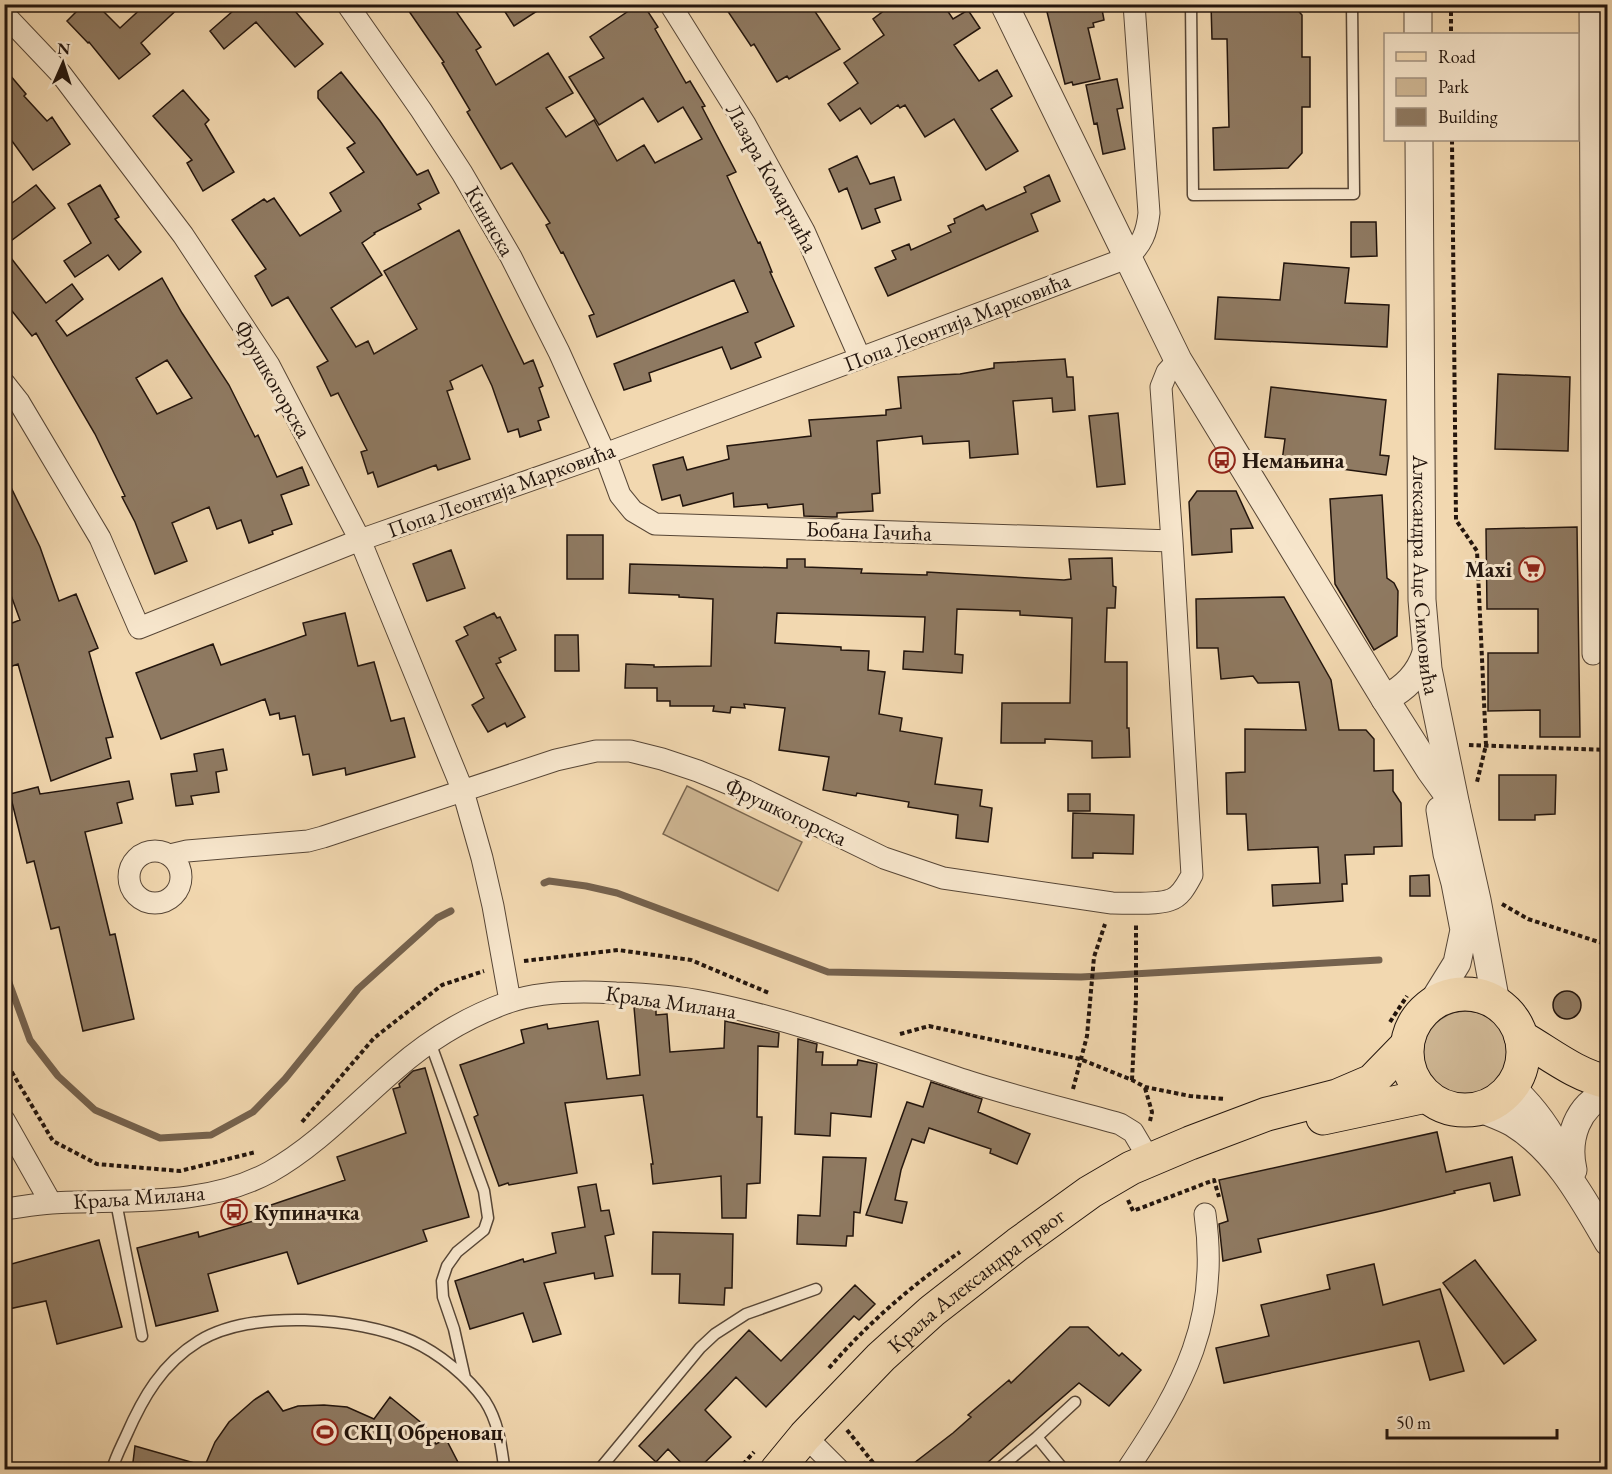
<svg xmlns="http://www.w3.org/2000/svg" width="1612" height="1474" viewBox="0 0 1612 1474" font-family="'EB Garamond',serif">
<style>
.green{fill:#cfb794;stroke:#796650;stroke-width:1.5}
.lines{fill:none;stroke-linecap:round;stroke-linejoin:round}
.stream{stroke:#75624e;stroke-width:7}
.building{fill:#8f7a62;stroke:#23150d;stroke-width:1.5;fill-rule:evenodd}
.service-casing{stroke:#574636;stroke-width:13}
.minor-casing{stroke:#574636;stroke-width:23}
.tertiary-casing{stroke:#574636;stroke-width:29}
.primary-casing{stroke:#23150d;stroke-width:35}
.path{stroke:#23150d;stroke-width:4;stroke-dasharray:4.5 3;stroke-linecap:butt}
.service{stroke:#f7e6cc;stroke-width:10}
.minor{stroke:#f7e6cc;stroke-width:21}
.tertiary{stroke:#f7e6cc;stroke-width:27}
.primary{stroke:#f2d8b0;stroke-width:33}
.labels{text-anchor:middle;dominant-baseline:central;stroke-width:6;stroke-linejoin:round;paint-order:stroke}
.street-label{font-size:22px;fill:#23150d;stroke:#f7e6cc}
.poi-label{font-size:22px;font-weight:bold;fill:#23150d;stroke:#f7e6cc;text-anchor:start}
</style>
<rect width="100%" height="100%" fill="#f2d8b0"/>
<filter id="stains"><feTurbulence type="fractalNoise" baseFrequency=".00333" numOctaves="4"/><feColorMatrix values="0 0 0 0 .2 0 0 0 0 .09 0 0 0 0 .02 0 0 0 .5 -.17"/></filter>
<radialGradient id="worn" r=".72"><stop offset=".6" stop-color="#630" stop-opacity="0"/><stop offset="1" stop-color="#630" stop-opacity=".3"/></radialGradient>
<path class="green" d="M687 786 802 842 778 891 663 834Z
M1423 1054a43 43 0 1 1 86 0a43 43 0 1 1-86 0Z"/>
<g class="lines">
<path class="stream" d="M544 883 549 881 586 886 617 893 828 972 1081 977 1379 960
M4 969 30 1040 58 1076 95 1110 160 1138 211 1135 253 1112 285 1079 358 989 437 918 451 911"/>
</g>
<path class="building" d="M84 4H96L120 28 146 4H183L141 43 150 54 119 79 89 42 88 43 67 21Z
M241 4H289L323 44 295 67 256 22 224 49 210 31Z
M404 4H451L481 47 476 50 496 85 548 53 573 93 546 108 566 137 594 120 617 161 644 145 655 163 702 139 683 107 658 122 643 98 599 125 569 77 604 58 590 37 639 4H643L658 27 655 29 686 83 690 81 705 106 702 107 736 172 727 176 758 243 760 242 772 272H770L794 326 755 343 761 357 731 369 722 347 649 373 651 381 624 390 614 364 748 312 734 280 597 337 589 316 594 314 563 252 561 253 546 225 550 223 512 163 501 169 467 112 470 110 442 63 444 62Z
M500 4H548L514 26Z
M723 4H810L840 49 789 79 787 76 777 82 754 44 751 46Z
M893 4H943L953 19 968 10 980 28 954 45 979 81 997 70 1012 96 991 109 1018 151 986 170 954 119 925 137 905 105 900 108 898 105 871 124 860 108 840 121 828 104 858 83 844 63 884 35 873 19Z
M1045 4H1101L1104 20 1093 23 1094 27 1088 28 1100 79 1073 85 1072 82 1065 84Z
M1211 4H1292L1302 15V57H1310V107H1302V153L1288 168 1214 170 1213 128 1229 127 1227 39H1212Z
M4 68 26 94 24 96 47 121 52 117 70 144 33 170 4 130Z
M341 72 380 121 417 175 428 170 439 193 418 204 421 209 374 233 375 234 362 243 382 275 331 308 356 347 368 341 374 354 417 329 384 271 459 230 524 364 533 360 543 386 539 388 549 417 538 421 541 430 520 437 518 429 508 432 492 386 482 365 450 381 453 389 447 391 470 459 438 470 436 465 378 487 373 472 368 474 361 452 367 450 338 393 331 396 317 367 328 361 288 297 272 306 255 276 266 269 232 220 264 199 267 202 274 198 300 236 341 211 330 193 364 172 347 148 355 143 318 98V91Z
M1117 79 1123 108 1117 109 1125 149 1103 154 1097 123 1094 124 1086 85Z
M183 90 209 120 205 124 234 172 203 191 187 163 192 160 153 116Z
M857 156 870 184 894 177 901 200 875 209 880 222 862 229 847 188 839 192 829 169Z
M1049 175 1060 201 1031 214 1038 231 888 296 875 268 896 259 892 251 909 244 911 250 951 232 948 226 955 223 954 219 983 205 986 210 1026 192 1024 187Z
M36 185 55 208 4 246V209Z
M100 185 119 217 115 219 141 252 119 270 108 255 75 277 64 261 91 243 68 204Z
M1351 222H1376L1377 256 1351 257Z
M4 249 46 303 72 284 83 299 56 321 67 336 162 278 182 313 229 385 255 437 258 435 277 477 302 467 309 485 281 495 292 524 272 531 273 534 249 543 241 520 217 529 209 507 172 523 187 561 155 574 135 522 122 497 125 496 95 434 36 333 32 336 4 301ZM167 360 192 398 157 414 136 378Z
M1284 263 1349 268 1345 303 1389 305 1387 347 1215 339 1218 297 1280 300Z
M1065 359 1067 377H1073L1075 410 1053 412 1052 398 1013 401 1018 454 970 458 969 441 923 444 922 436 877 441 880 493 872 494 873 511 837 513V517H832L804 516 803 504 768 508 767 504 734 507 733 493 683 506 680 495 662 500 653 465 683 457 687 470 729 459 727 446 811 436 809 420 886 415V410L901 408 898 377 960 374 994 368V363Z
M1498 374 1570 377 1568 451 1495 449Z
M1271 387 1386 400 1380 455 1389 456 1386 475 1282 461 1285 439 1265 437Z
M1118 413 1125 484 1097 487 1089 416Z
M4 473 40 547 59 601 76 594 98 648 89 652 113 737 106 738 111 758 51 781 18 664 4 669V626L20 620 4 576Z
M1197 491H1236L1253 528 1231 529 1232 552 1192 555 1189 502Z
M1382 495 1387 578 1394 583 1398 591 1397 636 1374 650 1335 584 1330 499Z
M1577 527 1580 737H1540V710L1488 711V653H1538V609H1487L1486 529Z
M567 535H603V579H567Z
M451 550 465 588 427 601 413 564Z
M1112 558 1113 586 1116 587 1115 608H1107L1105 662H1127V728H1129L1130 757 1092 758V741L1045 739V743H1001L1002 703H1070L1072 618 1020 615V611L957 609 955 654 963 655 962 673 903 669 904 651 923 652 925 617 777 613 775 643 841 647V650L869 651 868 670 885 672 879 714 902 718 900 731 942 738 935 784 982 790 980 806 992 808 988 842 956 838 958 815 908 807 909 802 857 793 856 796 823 790 829 757 779 750 785 708 744 704 745 708 731 707 730 713 713 711 714 706H670V701H657V688H625L626 664 654 665V667L711 666 713 599 679 597V595L629 593 630 564 787 568V559H805V567L862 569 861 573 927 575V572L1064 580 1071 579 1069 559Z
M1284 597 1331 680 1339 730H1366L1374 739V771L1393 770V791L1401 803 1402 846 1374 847V854L1345 855 1347 884H1342L1343 901 1273 906 1272 885 1320 883 1318 847 1248 850 1246 814H1227L1226 773 1245 772V729L1306 730 1299 682 1258 683 1253 676 1221 679 1218 648H1197L1196 599Z
M345 613 358 666 374 662 391 721 404 718 415 757 346 775 345 768 313 775 309 754 303 755 295 716 280 719 279 713 270 715 265 699 161 739 136 673 213 644 221 665 306 635 303 623Z
M494 613 497 618 500 617 516 650 499 658 501 662 496 664 525 717 507 727 505 723 488 732 472 705 484 698 456 641 468 635 464 627Z
M555 635H578L579 671H555Z
M223 749 227 770 216 772 219 792 191 796 193 804 176 806 171 774 197 771 194 754Z
M1499 775H1556L1555 814 1535 815V820H1499Z
M129 781 133 799 117 803 122 823 85 832 110 935 115 934 134 1019 83 1031 59 927 51 929 34 861 27 863 10 794 38 787 40 794Z
M1068 794H1090V811H1068Z
M1073 813 1134 815 1133 854 1093 853V858H1072Z
M1429 875 1430 896H1410V876Z
M1553 1005a14 14 0 1 1 28 0a14 14 0 1 1-28 0Z
M634 1007 656 1008V1015L667 1014 670 1052 724 1048 725 1021 779 1033 778 1047 758 1046 757 1117H762L760 1183 747 1184 746 1218H722L721 1176 653 1184 651 1164H653L643 1095 565 1103 577 1173 509 1185 508 1183 499 1186 474 1117 478 1115 460 1065 524 1043 521 1030 547 1024 548 1029 598 1021 607 1079 640 1075Z
M798 1039 817 1044 816 1052H823L822 1065H857L858 1060 877 1064 871 1117 831 1113 830 1136 795 1134Z
M425 1068 469 1217 423 1230 427 1241 298 1284 287 1252 208 1274 218 1311 156 1326 137 1248 198 1232 199 1237 274 1215 271 1205 345 1180 337 1157 406 1133 393 1089 400 1087 399 1084 413 1071Z
M931 1082 982 1099 978 1112 1030 1134 1017 1164 990 1153 991 1149 929 1128 924 1143 912 1139 901 1170 895 1200 907 1202 902 1223 866 1215 907 1102 923 1107Z
M1437 1132 1446 1172 1512 1157 1520 1195 1494 1201 1490 1183 1454 1191 1455 1193 1381 1211 1258 1239 1261 1252 1223 1261 1219 1224 1228 1221 1219 1180Z
M823 1157 866 1158 860 1213 854 1212 853 1236H847L846 1246 797 1244 798 1215 820 1216Z
M596 1184 601 1211 609 1210 614 1234 605 1236 613 1276 595 1279 594 1273 544 1283 561 1334 533 1342 523 1313 470 1329 455 1281 523 1259 524 1262 556 1253 552 1233 585 1227 578 1187Z
M653 1232 733 1234 732 1288H725L724 1305 679 1303 680 1274H652Z
M99 1240 122 1327 57 1344 46 1301 4 1310V1266Z
M1475 1260 1536 1340 1504 1364 1443 1283Z
M1374 1264 1383 1305 1440 1289 1464 1371 1430 1380 1419 1341 1224 1383 1216 1348 1269 1336 1261 1305 1330 1289 1327 1275Z
M855 1285 875 1304 859 1320 854 1316 766 1407 736 1377 705 1410 731 1437 697 1470H688L668 1449 656 1462 639 1446 749 1330 781 1361Z
M1070 1327H1088L1119 1356 1122 1353 1141 1370 1109 1406 1079 1383 979 1470H905L953 1433 971 1417 968 1415 1009 1380 1011 1383Z
M268 1391 283 1411 298 1406 324 1405 347 1407 374 1419 390 1397 424 1425 436 1444 446 1439 462 1470H203L215 1442 229 1422 254 1400Z
M135 1446 198 1464 197 1470H132Z"/>
<g class="lines">
<g class="service-casing">
<path id="service" d="M1191 4 1193 195 1354 194 1352 4
M430 1042 484 1191 488 1218 484 1230 457 1252 447 1266 442 1281 443 1297 454 1329 465 1378
M116 1202 142 1336
M1037 1437 1075 1402
M112 1470C115 1458 121 1447 126 1436 143 1397 162 1364 199 1341 252 1309 357 1317 412 1341 439 1353 468 1377 485 1401 498 1421 501 1444 504 1466L511 1470
M599 1470 700 1348 715 1334 746 1314 816 1289
M997 1470 1037 1437 1064 1470"/>
</g>
<g class="minor-casing">
<path id="minor" d="M347 4 421 110 462 173 511 257 559 352 605 454 620 495 633 511 655 524 1172 541
M670 4 745 124 804 231 860 358
M1590 4 1593 654
M4 14 61 74 183 235 269 365 360 540 463 791 482 858 493 906 510 1001
M4 383 19 402 100 538 139 628 360 540 605 454 1127 258C1142 245 1147 232 1149 213L1134 4
M129 877a26 26 0 1 1 52 0a26 26 0 1 1-52 0Z
M170 855 187 851 308 841 323 837 556 760 596 751H630L662 759 698 771 747 791 884 858 943 878 1112 903C1127 903 1156 905 1170 900 1181 897 1187 884 1192 875L1172 541 1161 387 1167 372 1178 360
M4 1120 51 1203
M4 1209C20 1207 36 1204 52 1203 125 1199 204 1208 270 1172 318 1145 355 1104 396 1069 429 1040 467 1017 509 1002 540 991 583 991 616 993 646 994 676 996 705 1002 796 1020 883 1053 970 1082 1020 1098 1070 1110 1120 1124L1133 1132 1149 1159
M805 1436 839 1470
M1127 1470C1184 1385 1220 1320 1205 1214"/>
</g>
<g class="tertiary-casing">
<g id="tertiary">
<path d="M1004 4 1178 360 1385 699 1430 770 1456 806"/>
<path d="M1418 4V34"/>
<path id="s1" d="M1419 140 1422 600 1428 669 1456 806 1477 900 1496 1003"/>
<path d="M1385 699C1405 688 1419 675 1426 653"/>
<path d="M1431 1005 1457 963 1464 930 1455 883 1447 854 1440 810"/>
<path d="M1511 1087C1531 1106 1548 1127 1559 1152"/>
<path d="M1479 1108C1490 1113 1503 1117 1513 1123 1557 1150 1583 1199 1608 1242"/>
<path d="M1573 1170C1566 1139 1577 1105 1608 1093"/>
</g>
</g>
<g class="primary-casing">
<g id="primary">
<circle cx="1465" cy="1052" r="58"/>
<path d="M1521 1037C1549 1053 1575 1075 1608 1082"/>
<path d="M1323 1118 1426 1096"/>
<path id="s2" d="M777 1470 805 1436 881 1357 932 1311 1018 1244 1090 1192 1131 1168 1190 1143 1267 1114 1337 1096 1372 1081 1407 1045"/>
</g>
</g>
<path class="path" d="M1451 4V34
M1452 140 1456 520 1477 551 1486 745 1477 782
M1469 745 1608 750
M1502 904 1528 919 1608 945
M524 961 618 950 691 960 769 993
M1390 1022 1407 996
M900 1034 929 1026 1080 1059 1132 1080 1145 1087 1190 1096 1225 1099
M4 1059 53 1141 97 1164 180 1171 256 1152
M1132 1080 1136 999V925
M1145 1088 1152 1112 1150 1121
M1073 1089 1087 1036 1094 957 1105 924
M302 1122 374 1038 442 985 484 971
M1128 1200 1133 1211 1214 1180 1219 1197
M829 1368C867 1324 912 1285 960 1252
M847 1430 879 1470
M738 1470 754 1452"/>
<use href="#service" class="service"/>
<use href="#minor" class="minor"/>
<use href="#tertiary" class="tertiary"/>
<use href="#primary" class="primary"/>
</g>
<defs>
<g id="bus-ring" transform="scale(1.35)"><circle r="9.5" fill="#f7e6cc" stroke="#8f2418" stroke-width="1.5"/><path d="M-5-6H5V4H4V6H2V4H-2V6H-4V4H-5ZM-3.5-4V0h7V-4ZM-3.5 1.2v1.5H-2V1.2ZM2 1.2v1.5H3.5V1.2Z" fill="#8f2418"/></g>
<g id="supermarket-ring" transform="scale(1.35)"><circle r="9.5" fill="#f7e6cc" stroke="#8f2418" stroke-width="1.5"/><path d="M-6-5.5h2.5l.6 2H6L4.5 2H-2.5L-4.4-4H-6ZM-1.5 3.2a1.3 1.3 0 1 0 .1 0ZM3 3.2a1.3 1.3 0 1 0 .1 0Z" fill="#8f2418"/></g>
<g id="stadium-ring" transform="scale(1.35)"><circle r="9.5" fill="#f7e6cc" stroke="#8f2418" stroke-width="1.5"/><path d="M0-5a6.5 5 0 1 0 0 10a6.5 5 0 1 0 0-10ZM-3.5-1.8h7v3.6h-7Z" fill="#8f2418"/></g>
</defs>
<g fill-rule="evenodd">
<use href="#bus-ring" x="1222" y="460"/>
<use href="#supermarket-ring" x="1532" y="569"/>
<use href="#bus-ring" x="234" y="1212"/>
<use href="#stadium-ring" x="325" y="1432"/>
</g>
<g class="labels">
<g class="street-label">
<text transform="translate(772 178) rotate(61)">Лазара Комарчића</text>
<text transform="translate(490 221) rotate(60)">Книнска</text>
<text transform="translate(957 322) rotate(-21)">Попа Леонтија Марковића</text>
<text transform="translate(273 379) rotate(60)">Фрушкогорска</text>
<text transform="translate(501 490) rotate(-20)">Попа Леонтија Марковића</text>
<text transform="translate(869 531) rotate(2)">Бобана Гачића</text>
<text stroke="none"><textPath href="#s1" startOffset="435">Александра Аце Симовића</textPath></text>
<text transform="translate(786 812) rotate(25)">Фрушкогорска</text>
<text transform="translate(671 1002) rotate(8)">Краља Милана</text>
<text transform="translate(139 1197) rotate(-4)">Краља Милана</text>
<text stroke="none"><textPath href="#s2" startOffset="276">Краља Александра првог</textPath></text>
</g>
<g class="poi-label">
<text x="1242" y="460">Немањина</text>
<text x="1512" y="569" text-anchor="end">Maxi</text>
<text x="254" y="1212">Купиначка</text>
<text x="344" y="1432">СКЦ Обреновац</text>
</g>
</g>
<rect width="1612" height="1474" fill="none" stroke="#f2d8b0" stroke-width="24"/>
<rect x="6" y="6" width="1600" height="1462" fill="none" stroke="#23150d" stroke-width="3"/>
<rect x="12" y="12" width="1588" height="1450" fill="none" stroke="#23150d" stroke-width="1.5"/>
<rect x="1384" y="33" width="195" height="108" fill="#f7e6cc" stroke="#a29280" stroke-width="1.5"/>
<rect x="1396" y="52" width="30" height="9" fill="#f2d8b0" stroke="#a29280" stroke-width="1.5"/>
<text x="1438" y="63" font-size="18" fill="#23150d">Road</text>
<rect x="1396" y="78" width="30" height="18" fill="#cfb794" stroke="#a29280" stroke-width="1.5"/>
<text x="1438" y="93" font-size="18" fill="#23150d">Park</text>
<rect x="1396" y="108" width="30" height="18" fill="#8f7a62" stroke="#a29280" stroke-width="1.5"/>
<text x="1438" y="123" font-size="18" fill="#23150d">Building</text>
<g transform="translate(63 63) rotate(3)" stroke="#f7e6cc" stroke-width="4.5" paint-order="stroke">
<path d="M0-4.5L10 22L0 15L-10 22Z" fill="#23150d"/>
<text y="-9" font-size="16" font-weight="bold" text-anchor="middle" fill="#23150d">N</text>
</g>
<path d="M1387 1429v9h170v-9" fill="none" stroke="#23150d" stroke-width="3"/>
<text x="1396" y="1429" font-size="18" fill="#23150d" stroke="#f7e6cc" stroke-width="4.5" paint-order="stroke">50 m</text>
<rect width="100%" height="100%" filter="url(#stains)"/>
<rect width="100%" height="100%" fill="url(#worn)"/>
</svg>
